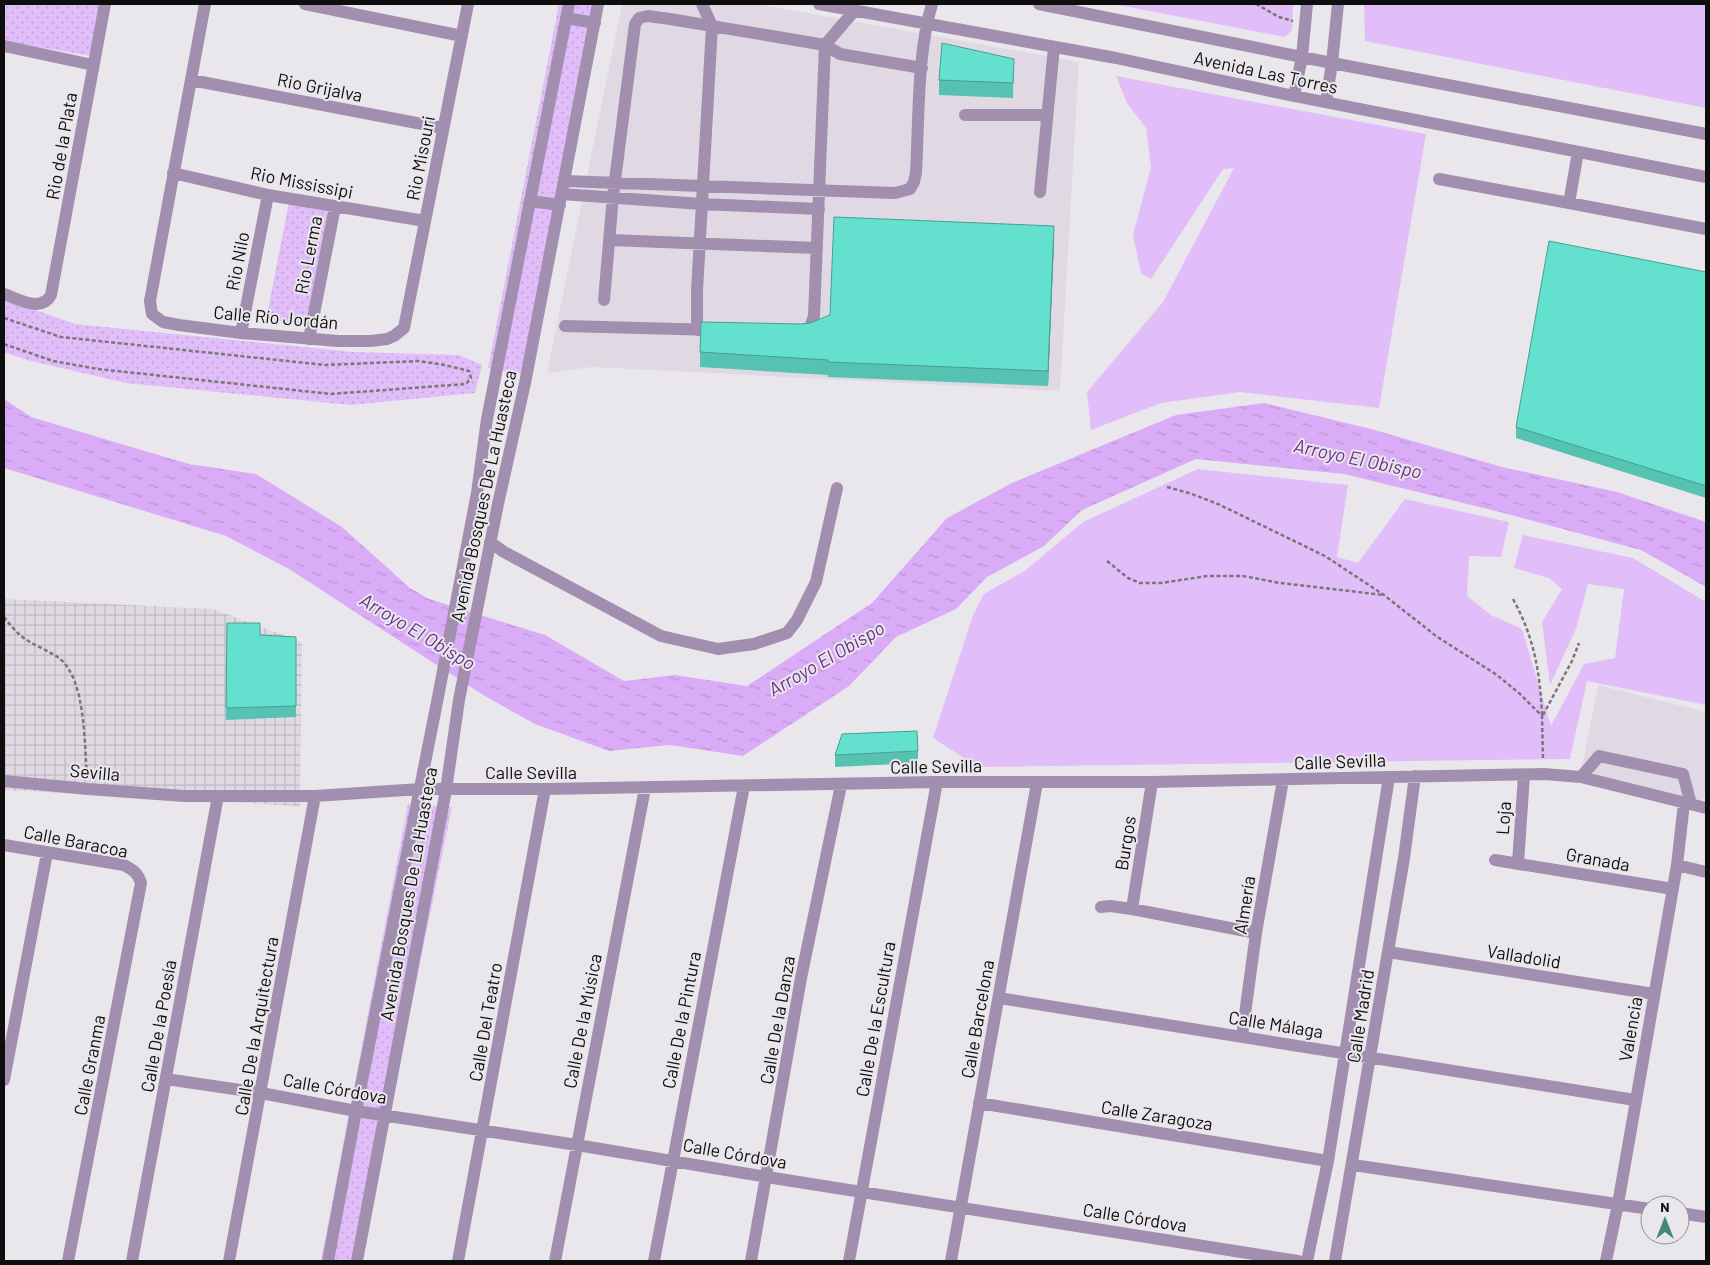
<svg xmlns="http://www.w3.org/2000/svg" width="1710" height="1265" viewBox="0 0 1710 1265" font-family="Barlow,sans-serif">
<style>
.built{fill:#e0d9e4}
.industrial{fill:url(#industrial-grid)}
.grass{fill:#e1bef9}
.park{fill:url(#park-dots)}
.water{fill:url(#water-ripples)}
.lines{fill:none;stroke-linecap:round;stroke-linejoin:round}
.path{stroke:#79777a;stroke-width:2.5;stroke-dasharray:4 2.5;stroke-linecap:butt}
.minor{stroke:#a28eaf;stroke-width:12}
.wall{fill:#56c2b1}
.shaded-wall{fill:#469e90}
.building{fill:#64e1ce;stroke:#469e90}
.labels{text-anchor:middle;dominant-baseline:central;stroke-width:4;stroke-linejoin:round;paint-order:stroke}
.street-label{font-size:18px;fill:#0f0e0f;stroke:#eae7ec}
.water-label{font-size:19px;font-style:italic;fill:#693188;stroke:#eae7ec}
</style>
<defs>
<pattern id="industrial-grid" width="8" height="8" patternUnits="userSpaceOnUse" patternTransform="scale(1.25)"><rect width="8" height="8" fill="#e0d9e4"/><path d="M0 4h8M4 0v8" fill="none" stroke="#bfb9c2"/></pattern>
<pattern id="park-dots" width="8" height="8" patternUnits="userSpaceOnUse" patternTransform="scale(1.25)"><rect width="8" height="8" fill="#e1bef9"/><path d="M2 2h.1M6 6h.1" fill="none" stroke="#c0a2d4" stroke-width="1.8" stroke-linecap="round"/></pattern>
<pattern id="water-ripples" width="26" height="14" patternUnits="userSpaceOnUse" patternTransform="scale(1.25)"><rect width="26" height="14" fill="#daacf8"/><path d="M2 4q2-2 4 0t4 0M15 11q2-2 4 0t4 0" fill="none" stroke="#ba93d3"/></pattern>
</defs>
<rect width="100%" height="100%" fill="#eae7ec"/>
<path class="built" d="M622 4H758L1079 62 1060 391 592 367 547 373Z
M1598 685 1706 712V787L1702 804 1581 773Z"/>
<path class="industrial" d="M4 599 213 609 302 642 300 806 4 790Z"/>
<path class="grass" d="M1113 4H1293L1292 30 1285 37Z
M1364 4H1706V108L1365 41Z
M1116 76 1426 134 1379 408 1240 392 1161 403 1091 430 1087 392 1163 302 1234 168 1223 169 1151 279 1141 273 1133 235 1151 167 1146 128 1127 103Z
M1198 469 1348 485 1337 557 1358 563 1405 499 1509 522 1501 557 1469 556 1467 596 1491 615 1522 629 1551 726 1584 664 1615 658 1624 589 1588 584 1576 629 1550 685 1542 622 1562 589 1549 578 1514 568 1523 535 1633 558 1706 602V705L1587 681 1570 759 978 767 933 738 973 615 984 594 1026 570 1083 522Z"/>
<path class="park" d="M4 4H108L97 57 4 41Z
M559 4H598L528 375 488 368Z
M289 202 332 210 309 325 266 320Z
M4 299 75 324 353 352 459 355 482 365 475 393 351 405 126 383 27 360 4 352Z
M408 804 452 807 359 1261H321Z"/>
<path class="water" d="M4 399 31 417 101 438 189 464 256 474 342 527 410 588 429 599 545 635 624 681 675 675 747 686 872 603 947 518 1012 483 1176 415 1264 403 1371 429 1502 467 1617 492 1706 522V587L1641 550 1504 513 1344 474 1196 459 1082 510 1044 546 987 577 956 609 896 637 849 686 743 756 670 745 609 751 535 724 483 695 289 569 226 536 4 468Z"/>
<g class="lines">
<path class="path" d="M1256 4 1279 17 1293 21
M4 318 61 337 325 365 418 361 445 365 469 371 471 378 466 384 331 394 98 369 53 361 4 344
M1167 487 1189 493 1218 504 1325 556 1384 595 1436 636 1497 675 1520 694 1542 716 1543 760
M1107 561 1128 578 1140 583H1161L1207 576H1243L1280 583 1383 595
M1513 599C1534 637 1540 672 1542 715
M4 617C10 625 17 633 25 639 36 646 49 651 59 658 86 679 84 743 87 775
M1543 715 1572 661 1579 643"/>
<path class="minor" d="M205 4 150 301 152 314 163 322 179 325 241 333 338 341H371L387 339 394 336 404 328 468 4
M305 4 462 36
M819 4 1116 58 1294 96 1706 177
M1039 4 1332 63 1706 134
M566 18 595 23
M4 46 93 65
M191 80 443 128
M1294 96 1302 57 1307 4
M1326 102 1332 63 1338 4
M965 115H1047
M1578 152 1569 203 1706 229
M173 173 268 195 425 221
M1439 179 1569 203
M565 181 895 193 910 189 914 182 916 173C919 120 917 54 932 4
M1040 192 1054 47
M562 194 702 204 819 209
M530 201 560 205
M610 240 817 248
M4 294C18 299 41 313 51 295L105 4
M604 300 613 196 634 32 635 24 639 18 648 16 670 19 825 45 840 54 922 68
M565 326 716 330
M697 330V291L712 26 702 4
M801 331 810 327 814 316 825 45 854 11
M241 333 268 195
M309 339 335 207
M490 542 504 552 661 636 718 649 754 644 787 633 797 620 816 582 837 488
M1581 777 1599 756 1683 774 1691 804
M4 781 88 789 184 796H315L420 789H545L937 782H1152L1544 774 1581 777 1706 808
M4 845 124 865C133 870 138 873 141 883L68 1261
M1495 860 1673 889
M1518 863 1524 775
M1677 865 1706 872
M1101 907 1110 906 1132 909 1256 933
M1132 909 1152 782
M1388 952 1654 994
M999 998 1635 1100
M1242 1036 1256 933 1283 780
M166 1079 261 1093 356 1111 577 1145 767 1177 1298 1261
M4 1080 47 853
M979 1103 1328 1161
M1353 1165 1650 1209
M1680 1213 1706 1217
M132 1261 218 796
M229 1261 315 796
M328 1261 356 1111 438 697 477 493 487 419 569 4
M357 1261 446 790 459 700 498 504 525 383 598 4
M458 1261 545 789
M555 1261 645 788
M654 1261 744 786
M751 1261 801 978 841 785
M849 1261 937 782
M951 1261 1037 783
M1307 1261 1328 1161 1389 777
M1335 1261 1404 858 1415 776
M1606 1261 1618 1204 1677 865 1684 803"/>
</g>
<path class="wall" d="M1014 59 1013 98 939 95V80Z
M1054 241 1048 386 828 377V375L700 367V352L801 324 810 323Z
M1706 272V498L1516 438V427Z
M227 623 260 635 296 637V717L226 720Z
M918 751V763L835 767V755Z"/>
<path class="shaded-wall" d="M1054 226V241L1048 386V371Z"/>
<path class="building" d="M942 43 1014 59 1013 83 939 80Z
M834 217 1054 226 1048 371 828 362V360L700 352 701 322 801 324 810 323 830 315Z
M1549 241 1706 272V486L1516 427Z
M227 623H260V635L296 637V706L226 708Z
M917 731 918 751 835 755 842 734Z"/>
<g class="labels">
<g class="street-label">
<text transform="translate(1266 72) rotate(12)">Avenida Las Torres</text>
<text transform="translate(320 87) rotate(11)">Rio Grijalva</text>
<text transform="translate(61 146) rotate(-80)">Rio de la Plata</text>
<text transform="translate(420 158) rotate(-79)">Rio Misouri</text>
<text transform="translate(302 182) rotate(11)">Rio Mississipi</text>
<text transform="translate(308 255) rotate(-79)">Rio Lerma</text>
<text transform="translate(237 261) rotate(-79)">Rio Nilo</text>
<text transform="translate(276 317) rotate(5)">Calle Río Jordán</text>
<text transform="translate(483 496) rotate(-78)">Avenida Bosques De La Huasteca</text>
<text transform="translate(1340 761) rotate(-2)">Calle Sevilla</text>
<text transform="translate(936 766) rotate(-1)">Calle Sevilla</text>
<text transform="translate(95 772) rotate(5)">Sevilla</text>
<text x="531" y="772">Calle Sevilla</text>
<text transform="translate(1503 818) rotate(-86)">Loja</text>
<text transform="translate(76 841) rotate(11)">Calle Baracoa</text>
<text transform="translate(1125 843) rotate(-81)">Burgos</text>
<text transform="translate(1598 859) rotate(10)">Granada</text>
<text transform="translate(408 894) rotate(-80)">Avenida Bosques De La Huasteca</text>
<text transform="translate(1244 905) rotate(-81)">Almería</text>
<text transform="translate(1524 956) rotate(9)">Valladolid</text>
<text transform="translate(1360 1016) rotate(-81)">Calle Madrid</text>
<text transform="translate(875 1019) rotate(-80)">Calle De la Escultura</text>
<text transform="translate(977 1019) rotate(-80)">Calle Barcelona</text>
<text transform="translate(681 1020) rotate(-79)">Calle De la Pintura</text>
<text transform="translate(777 1020) rotate(-80)">Calle De la Danza</text>
<text transform="translate(582 1021) rotate(-79)">Calle De la Música</text>
<text transform="translate(485 1022) rotate(-80)">Calle Del Teatro</text>
<text transform="translate(1276 1024) rotate(9)">Calle Málaga</text>
<text transform="translate(158 1026) rotate(-80)">Calle De la Poesía</text>
<text transform="translate(256 1026) rotate(-80)">Calle De la Arquitectura</text>
<text transform="translate(1630 1029) rotate(-80)">Valencia</text>
<text transform="translate(89 1065) rotate(-79)">Calle Granma</text>
<text transform="translate(335 1088) rotate(10)">Calle Córdova</text>
<text transform="translate(1157 1115) rotate(9)">Calle Zaragoza</text>
<text transform="translate(735 1153) rotate(10)">Calle Córdova</text>
<text transform="translate(1135 1217) rotate(9)">Calle Córdova</text>
</g>
<g class="water-label">
<text transform="translate(1358 458) rotate(12)">Arroyo El Obispo</text>
<text transform="translate(418 631) rotate(31)">Arroyo El Obispo</text>
<text transform="translate(826 658) rotate(-30)">Arroyo El Obispo</text>
</g>
</g>
<rect width="1710" height="1265" fill="none" stroke="#0f0e0f" stroke-width="10"/>
<g transform="translate(1665 1220)"><circle r="24" fill="#eae7ec" stroke="#929094"/>
<path d="M0-4L9 19L0 12L-9 19Z" fill="#44887d"/>
<text y="-8" font-size="14" font-weight="bold" text-anchor="middle" fill="#0f0e0f">N</text>
</g>
</svg>
